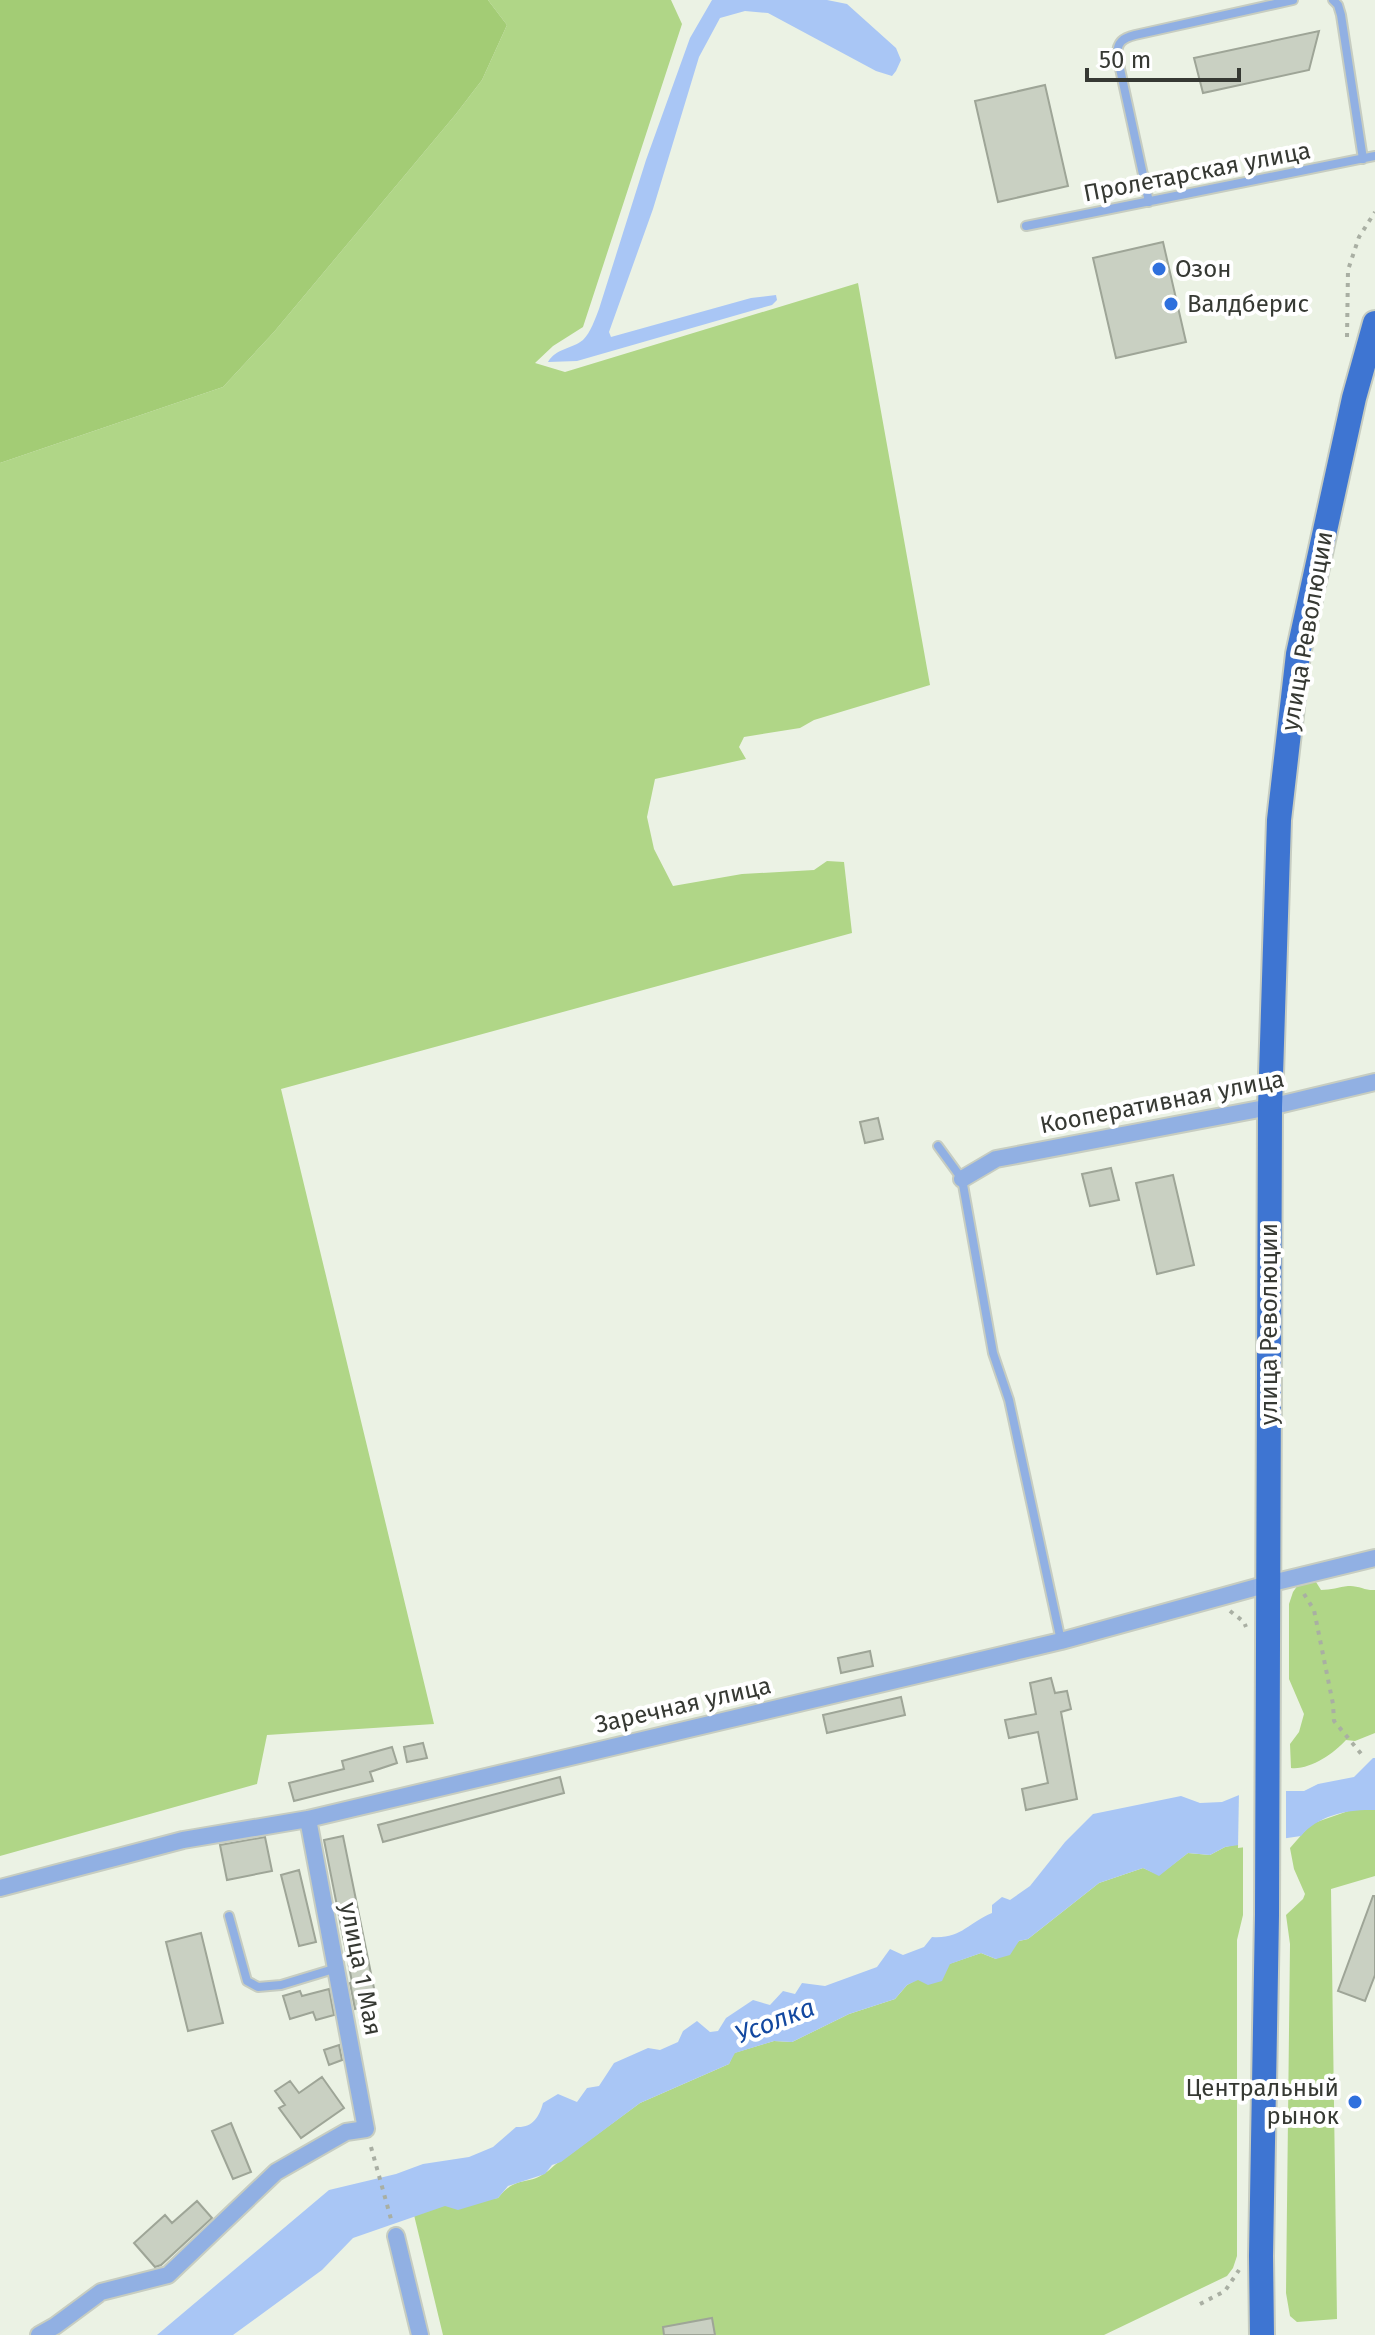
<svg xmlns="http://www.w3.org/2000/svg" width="1375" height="2335" viewBox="0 0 1375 2335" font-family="'Fira Sans',sans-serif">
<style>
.green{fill:#b0d687}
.forest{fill:#a3cc75}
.water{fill:#a9c6f5}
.pier{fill:#ebf2e4}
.building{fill:#c9d0c2;stroke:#9ea597;stroke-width:2}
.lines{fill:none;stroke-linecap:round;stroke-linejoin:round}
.lane-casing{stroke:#c7cdc1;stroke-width:12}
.street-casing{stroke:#c7cdc1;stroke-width:20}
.primary-casing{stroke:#c7cdc1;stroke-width:28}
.path{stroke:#a9afa3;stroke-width:4;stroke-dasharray:4 6;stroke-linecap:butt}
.lane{stroke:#91b0e3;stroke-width:8}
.street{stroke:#91b0e3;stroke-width:16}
.primary{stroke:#3e75d2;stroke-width:24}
.poi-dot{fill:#2f70dd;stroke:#fff;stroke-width:3}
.labels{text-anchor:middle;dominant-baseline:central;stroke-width:8;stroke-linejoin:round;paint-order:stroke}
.street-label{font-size:24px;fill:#363933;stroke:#fff}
.poi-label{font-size:24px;fill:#363933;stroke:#fff;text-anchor:start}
.water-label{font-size:26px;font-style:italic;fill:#1348a0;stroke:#fff}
</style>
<rect width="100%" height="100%" fill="#ebf2e4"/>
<path class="green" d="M488 0H671L682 24 583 327 553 346 535 363 565 372 858 283 930 685 814 720 800 728 744 737 739 747 746 759 655 779 647 817 654 849 673 886 742 874 814 870 827 861 844 862 852 933 281 1089 434 1724 267 1735 257 1784 0 1856V463L223 387 274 332 456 114 482 80 507 25Z
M1308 1580 1316 1582 1321 1590C1331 1590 1339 1587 1348 1586 1358 1585 1366 1591 1375 1590V1733L1355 1741 1346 1740C1333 1754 1310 1770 1291 1768L1290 1744 1299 1732 1304 1714 1289 1679V1604L1293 1592 1300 1582Z
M1354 1809 1375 1810V1876L1331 1889 1337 2319 1297 2322 1290 2316 1286 2293 1290 1944 1286 1915 1303 1899 1305 1894 1294 1869 1290 1848 1311 1824Z
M1243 1843V1915L1237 1940V2256L1233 2268 1227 2276 1104 2335H443L414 2215 445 2205 498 2198C516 2175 527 2186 545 2173 552 2169 553 2165 561 2161L640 2103 729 2064 734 2053 774 2041 792 2042 849 2014 895 1999 907 1985 918 1979 941 1981 949 1964 981 1953 996 1959 1019 1941 1028 1939 1099 1883 1143 1868 1159 1875 1188 1853 1210 1855 1225 1847Z"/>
<path class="forest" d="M0 0H488L507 25 482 80 456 114 274 332 223 387 0 463Z"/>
<path class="water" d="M712 0H827L847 4 896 48 901 60 896 71 892 76 876 71 768 13 745 11 720 18 699 57 653 209 609 332 611 337 751 298 776 295 777 300 772 305 577 361 548 362C556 348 572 349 583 340 591 332 595 319 599 309L646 160 690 38Z
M1373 1758H1375V1810C1349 1809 1318 1815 1301 1836L1225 1847 1210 1855 1188 1853 1159 1876 1143 1868 1099 1883 1028 1939 1019 1941 1010 1955 996 1959 981 1953 950 1964 942 1981 928 1985 918 1980 907 1985 895 1999 849 2014 792 2042 774 2041 735 2053 729 2064 640 2103 561 2162 552 2165 545 2174 508 2186 498 2198 458 2210 445 2206 353 2238 322 2270 233 2335H157L329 2190 396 2174 423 2164 469 2157 493 2147 516 2127C533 2128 539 2117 543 2103L558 2094 577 2102 587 2088 599 2086 614 2063 648 2048 660 2050 678 2042 683 2031 697 2021 710 2032 718 2031 726 2018 753 2000 770 2005 783 1991 795 1994 802 1983 825 1986 877 1967 890 1949 903 1955 924 1947 932 1937C961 1939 968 1923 992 1913V1905L1002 1897 1010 1900 1030 1886 1065 1842 1093 1814 1181 1796 1200 1803 1222 1802 1249 1791H1304L1318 1784 1354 1777Z"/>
<path class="pier" d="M1249 1787H1286V1842L1238 1848 1239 1791Z"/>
<path class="building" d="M1319 31 1309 70 1203 93 1194 58Z
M1045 85 1068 186 998 202 975 101Z
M1163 242 1186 342 1116 358 1093 258Z
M878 1118 883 1139 865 1143 860 1122Z
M1111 1168 1119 1200 1090 1206 1082 1174Z
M1173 1175 1194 1265 1157 1274 1136 1183Z
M870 1651 873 1666 841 1673 838 1658Z
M1051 1678 1055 1693 1067 1691 1071 1709 1061 1712 1077 1799 1026 1810 1022 1789 1048 1783 1038 1732 1009 1738 1005 1720 1036 1714 1030 1683Z
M901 1697 905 1715 827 1733 823 1715Z
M423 1743 427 1758 407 1762 404 1747Z
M392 1747 397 1763 370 1772 373 1781 294 1801 289 1783 344 1769 342 1761Z
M560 1777 564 1793 383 1842 378 1825Z
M343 1836 377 2003 355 2009 350 1983 352 1982 324 1840Z
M265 1837 272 1871 227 1880 220 1845Z
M299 1870 316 1942 299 1946 281 1875Z
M1373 1896H1375V1975L1365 2001 1338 1991Z
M201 1933 223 2023 188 2031 166 1942Z
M329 1989 334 2015 316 2020 313 2012 290 2019 283 1996 300 1991 302 1996Z
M339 2045 342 2060 329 2065 324 2050Z
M322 2077 344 2108 301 2138 279 2108 285 2105 275 2091 290 2081 299 2093Z
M231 2123 251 2172 233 2179 212 2131Z
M197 2201 212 2218 161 2265 155 2267 134 2243 165 2215 172 2223Z
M712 2318 715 2335H664L663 2327Z"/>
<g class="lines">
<g class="lane-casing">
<path id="lane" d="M1333 0 1338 5 1341 15 1363 159
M1149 202 1117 55C1117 42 1123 38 1135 35L1293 0
M1026 226 1375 156
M938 1146 962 1179 993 1353 1009 1400 1061 1641
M229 1916 247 1981 258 1987 281 1985 337 1968"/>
</g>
<g class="street-casing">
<path id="street" d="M962 1179 996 1159 1270 1107 1375 1082
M0 1888 183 1840 308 1819 1061 1641 1268 1584 1375 1558
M396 2236 420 2335
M39 2335 55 2326 101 2292 168 2275 276 2172 346 2132 366 2129 308 1819"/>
</g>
<g class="primary-casing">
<path id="primary" d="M1262 2335 1261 2256 1267 1915 1270 1107 1279 820 1298 654 1354 398 1375 323"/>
</g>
<path class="path" d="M1347 337 1348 270 1359 237 1375 212
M1304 1594 1314 1610 1333 1704 1334 1721 1363 1756
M1230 1611 1244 1622 1246 1627
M371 2147 391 2219
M1200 2304 1225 2291 1239 2270"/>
<use href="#lane" class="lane"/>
<use href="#street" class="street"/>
<use href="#primary" class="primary"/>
</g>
<g class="poi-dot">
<circle cx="1159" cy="269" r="8"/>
<circle cx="1171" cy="304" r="8"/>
<circle cx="1355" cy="2102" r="8"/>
</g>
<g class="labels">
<g class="street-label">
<text transform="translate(1197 172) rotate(-11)">Пролетарская улица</text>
<text transform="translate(1307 631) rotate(-80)">улица Революции</text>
<text transform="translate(1162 1102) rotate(-11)">Кооперативная улица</text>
<text transform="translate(1269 1324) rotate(-90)">улица Революции</text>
<text transform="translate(683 1705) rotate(-13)">Заречная улица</text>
<text transform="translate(361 1969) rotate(79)">улица 1 Мая</text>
</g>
<g class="poi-label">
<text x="1175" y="269">Озон</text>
<text x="1187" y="304">Валдберис</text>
<text x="1339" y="2088" text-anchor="end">Центральный<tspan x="1339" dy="28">рынок</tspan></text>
</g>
<g class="water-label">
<text transform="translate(775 2021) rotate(-21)">Усолка</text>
</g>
</g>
<path d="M1087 68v12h152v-12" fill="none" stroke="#363933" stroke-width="4"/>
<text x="1099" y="68" font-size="24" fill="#363933" stroke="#ffffff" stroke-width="6" paint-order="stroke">50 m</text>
</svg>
